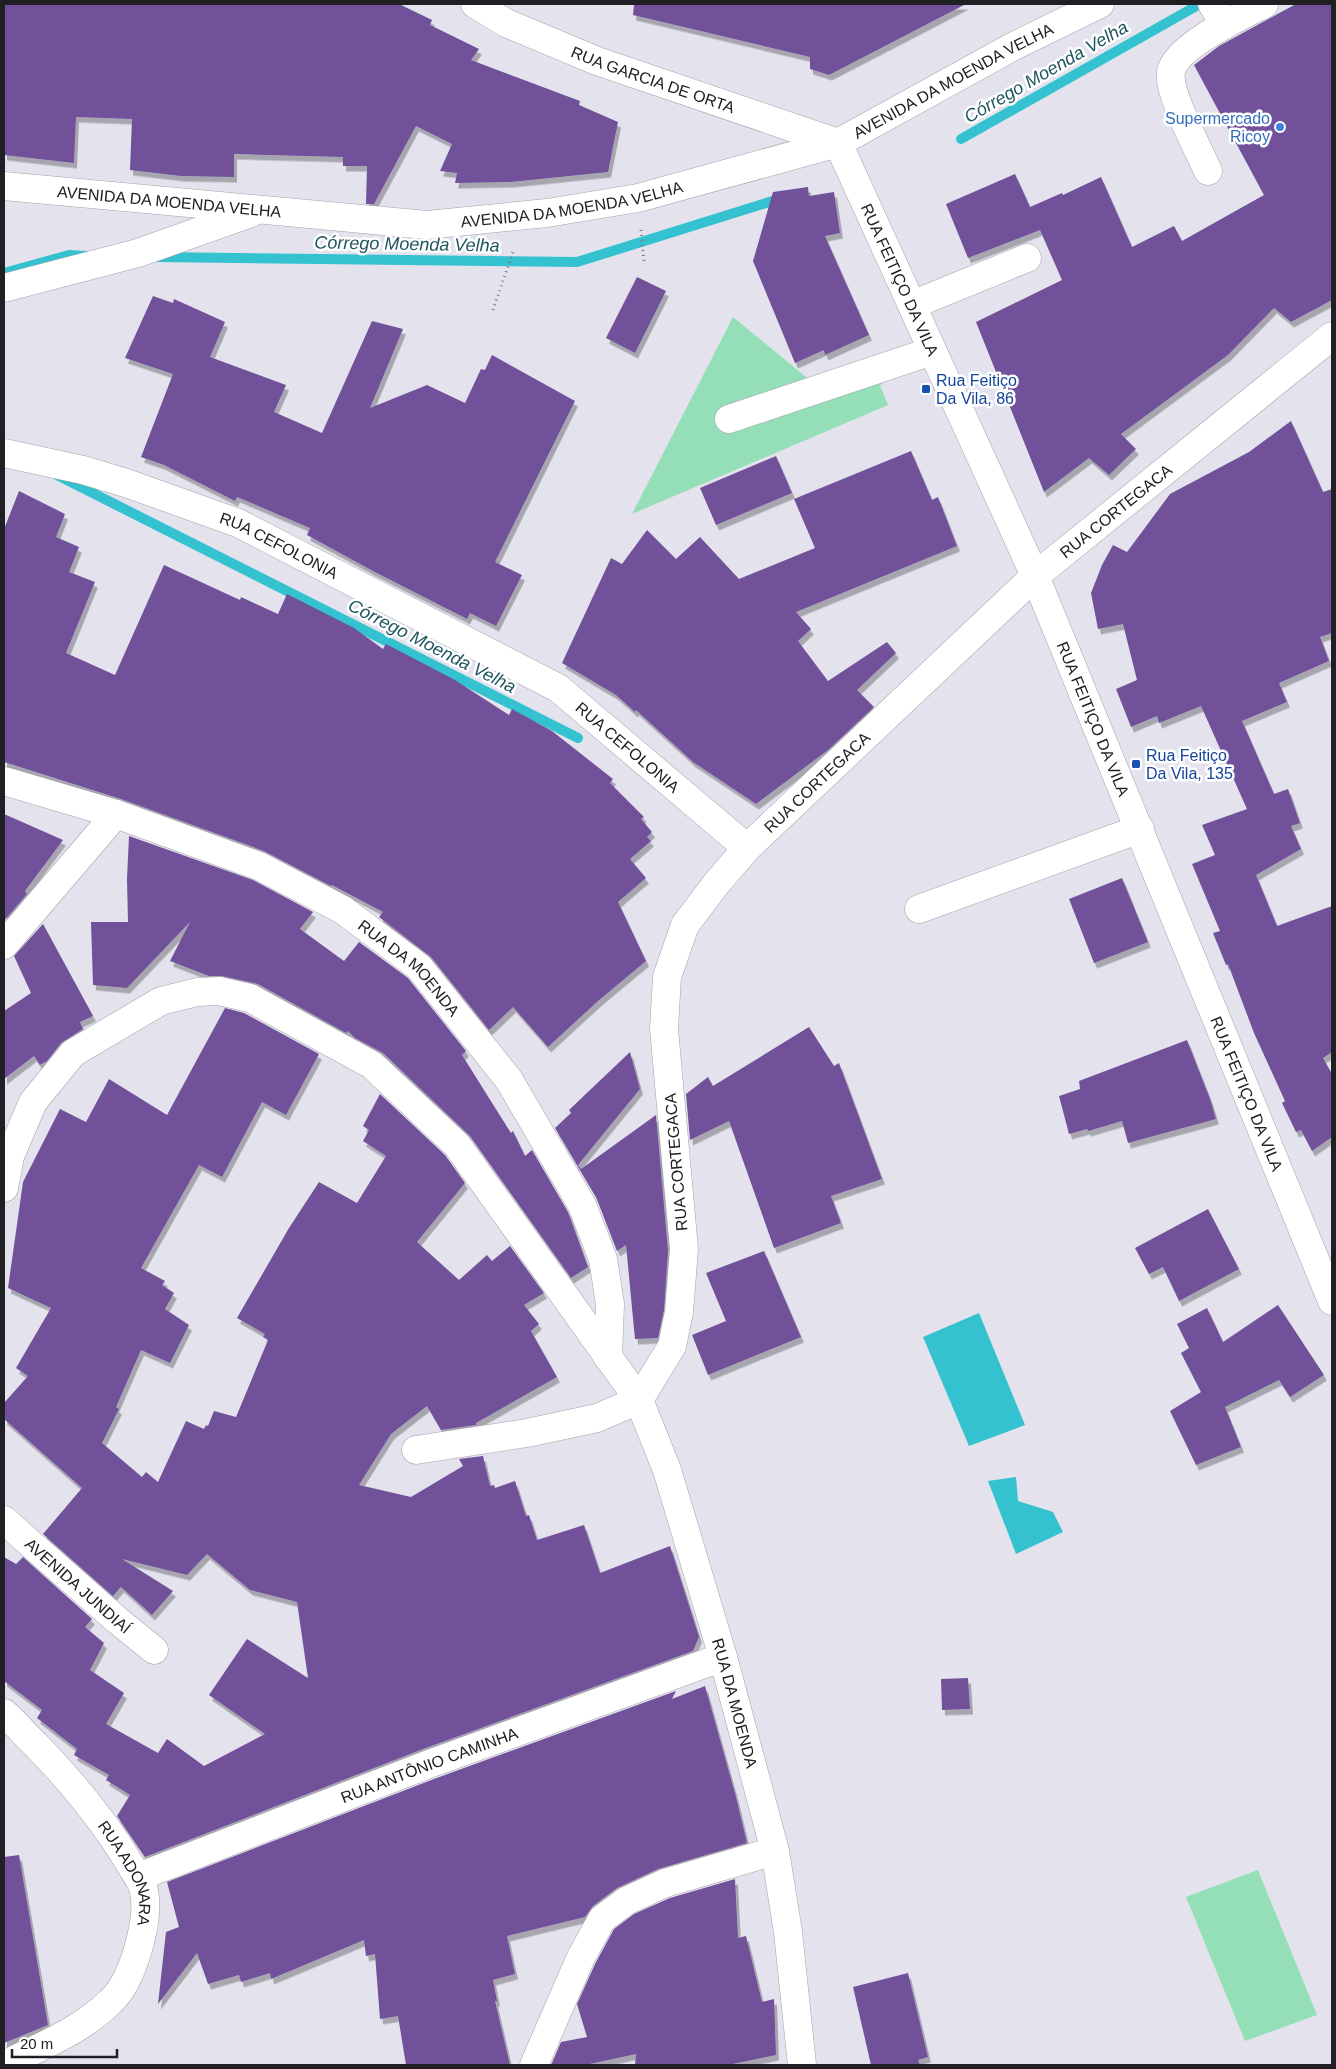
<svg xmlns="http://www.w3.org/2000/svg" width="1336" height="2069" viewBox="0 0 1336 2069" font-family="Helvetica,sans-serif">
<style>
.green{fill:#94dfb7}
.water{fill:#34c2d1}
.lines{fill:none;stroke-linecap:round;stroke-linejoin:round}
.stream{stroke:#34c2d1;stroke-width:10}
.building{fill:#70519a;filter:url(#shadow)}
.minor-casing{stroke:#a3a2ab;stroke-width:29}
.path{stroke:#7a7a80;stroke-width:3;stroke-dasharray:1 4;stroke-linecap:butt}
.minor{stroke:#fff;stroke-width:28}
.shop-dot{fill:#3f7fe0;stroke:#fff;stroke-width:2}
.transit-dot{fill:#1a4fb4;stroke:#fff;stroke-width:2}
.labels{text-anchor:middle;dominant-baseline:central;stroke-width:5;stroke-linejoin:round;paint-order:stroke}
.street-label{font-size:16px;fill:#202024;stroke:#fff}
.shop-label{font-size:16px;fill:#366cbe;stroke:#fff;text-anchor:end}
.transit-label{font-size:16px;fill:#164399;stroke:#fff;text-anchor:start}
.water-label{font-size:18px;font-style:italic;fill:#1d565c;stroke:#fff}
</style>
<defs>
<filter id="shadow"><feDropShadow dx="3" dy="5.5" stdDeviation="0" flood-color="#0004"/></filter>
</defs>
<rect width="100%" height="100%" fill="#e4e3ed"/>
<path class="green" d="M733 317 817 386 873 361 883 384 880 385 888 405 632 514Z
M1258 1870 1317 2015 1245 2041 1186 1897Z"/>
<path class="water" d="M979 1313 1025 1425 969 1446 923 1337Z
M1016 1477 1018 1501 1053 1512 1063 1532 1016 1554 988 1481Z"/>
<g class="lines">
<path class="stream" d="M961 139 1200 4
M156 257 577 262 782 198
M4 273 69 255 87 256
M57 475 578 738"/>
</g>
<path class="building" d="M4 4H399L432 20 430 25 479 49 471 60 580 101 579 105 618 122 608 172 511 182 455 183 457 173 440 171 452 144 416 126 374 204H366L367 166H343V157L234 154V177L181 176 130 170 132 119 76 117 74 163 4 155Z
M634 4H966L829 75 810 69V57L633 15Z
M1296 4H1332V300L1291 322 1274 308 1228 355 1121 434 1136 449 1109 475 1089 458 1044 492 976 322 1062 280 1040 230 968 258 946 204 1015 174 1030 207 1062 193 1063 195 1101 177 1132 247 1174 226 1182 241 1264 195 1194 65 1219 46Z
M808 187 809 196 834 192 840 233 825 236 869 335 825 355 824 350 795 363 753 261 773 192Z
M637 277 666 291 635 353 606 338Z
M153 296 173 303 174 299 225 322 210 357 286 385 274 412 322 433 372 321 403 329 370 408 427 385 465 403 481 369 485 370 492 355 575 401 495 562 522 575 496 626 470 613 467 619 373 571 307 535 310 528 237 497 235 501 164 465 141 457 173 374 125 358Z
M1291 421 1323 492 1332 489V633L1320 637 1329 661 1279 683 1287 702 1242 721 1274 794 1288 789 1300 823 1291 826 1301 849 1256 875 1277 926 1332 906V1052L1323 1058 1332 1074V1137L1312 1151 1301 1130 1296 1132 1282 1103 1285 1101 1254 1033 1228 964 1226 965 1213 933 1220 931 1192 864 1215 855 1202 825 1247 809 1201 706 1159 723 1157 716 1131 727 1116 689 1137 680 1123 624 1098 629 1091 593 1102 565 1113 545 1127 552 1170 494 1249 452Z
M911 451 932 500 938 497 957 546 796 612 811 629 798 641 828 681 887 642 896 653 857 690 874 707 828 750 756 804 693 762 636 710 635 712 616 695 562 663 611 558 622 564 647 530 676 559 700 537 739 579 815 548 794 499Z
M776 456 792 493 716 525 700 488Z
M19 491 65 514 56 537 79 547 69 572 95 582 66 653 115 675 164 565 240 600 241 597 278 614 287 594 354 628 383 649 386 644 455 680 509 715 512 709 552 731 613 779 610 783 644 817 641 819 652 832 647 837 651 841 630 859 646 878 618 902 646 961 598 1001 548 1047 513 1007 489 1030 431 957 379 917 383 912 332 885 331 886 264 851 121 799 4 762V529Z
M4 814 63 840 25 891 27 894 4 921Z
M129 836 253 880 313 912 300 929 344 961 359 942 408 978 466 1051 462 1055 511 1133 513 1131 525 1156 532 1150 568 1212 588 1267 571 1278 470 1136 383 1053 355 1038 348 1031 346 1033 258 984 222 976H209L170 961 190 922 127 988 93 985 91 922H128L127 879Z
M1122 878 1148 942 1094 963 1069 899Z
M43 924 93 1016 80 1022 83 1029 61 1043 47 1061 40 1065 34 1056 4 1079V1011L31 993 14 956Z
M225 1008 244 1013 319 1054 286 1115 262 1102 222 1177 199 1165 141 1268 165 1281 162 1285 174 1293 165 1309 189 1325 170 1363 141 1350 116 1407 119 1409 102 1443 142 1477 146 1472 158 1482 186 1421 204 1429 206 1425 208 1426 214 1411 236 1417 268 1340 263 1337 265 1334 237 1318 289 1228 319 1182 357 1203 386 1156 363 1141 369 1130 363 1126 380 1094 445 1155 465 1183 417 1242 459 1280 487 1255 492 1261 510 1246 544 1293 524 1305 539 1324 531 1331 557 1377 476 1423V1425L441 1430 427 1406 391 1434 359 1485 411 1497 463 1466 459 1459 483 1456 490 1486 494 1485 495 1488 515 1481 526 1516 529 1515 537 1540 584 1525 600 1573 670 1546 699 1637 693 1651 423 1749 145 1857 117 1816 130 1795 106 1780 109 1775 74 1755 77 1749 37 1718 42 1710 4 1681V1557L16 1564 23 1557 92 1619 85 1627 104 1643 90 1670 124 1693 106 1724 158 1753 167 1739 204 1766 265 1734 209 1695 247 1639 308 1678 297 1602 250 1590 207 1554 187 1575 122 1559 173 1591 152 1615 121 1587 113 1596 43 1534 82 1488 4 1419V1403L28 1376 16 1368 51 1308 8 1288 23 1182 60 1109 86 1122 109 1079 167 1115Z
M809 1027 834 1066 839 1063 882 1179 831 1196 841 1223 774 1248 729 1121 690 1140 686 1094 708 1077 713 1086Z
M1187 1040 1210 1099 1216 1119 1128 1143 1122 1121 1088 1131 1087 1129 1069 1134 1059 1096 1080 1089 1079 1081Z
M630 1052 640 1089 578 1165 581 1169 656 1115 668 1251 664 1310 658 1338 635 1339 626 1245 617 1251 596 1197 555 1128 571 1113 569 1110Z
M1208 1209 1239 1269 1179 1301 1163 1267 1149 1274 1135 1248Z
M764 1251 801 1337 708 1375 692 1335 726 1321 706 1273Z
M1278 1305 1324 1375 1290 1397 1279 1380 1225 1407 1241 1447 1196 1465 1170 1411 1201 1392 1181 1353 1189 1348 1177 1324 1207 1308 1223 1342Z
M968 1678 970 1709 942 1710 941 1679Z
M705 1686 736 1797 747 1843 658 1869 617 1888 593 1906 585 1917 507 1936 515 1974 493 1980 497 2001H495L510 2065H406L398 2016 380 2019 375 1954 366 1956 364 1940 271 1979 270 1973 241 1982 239 1975 208 1984 197 1953 158 2004 166 1932 179 1927 167 1882 434 1779 676 1691 672 1699Z
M19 1855 48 2025 4 2043V1857Z
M735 1879 738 1938 746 1936 762 2002 774 1999 776 2055 728 2065H635L636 2054 585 2065H551L561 2042 587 2037 577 2004 595 1964 614 1929 634 1914 670 1898Z
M908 1973 928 2057 918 2060 920 2065H871L853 1987Z"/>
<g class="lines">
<g class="minor-casing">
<g id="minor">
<path id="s1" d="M475 4 506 23 597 61 838 143"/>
<path d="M1212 4 1225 24"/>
<path id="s2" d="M838 143 1035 576 1332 1301"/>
<path d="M1208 171C1199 150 1167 92 1171 72 1175 47 1243 15 1264 4"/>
<path id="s3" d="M4 186 427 225 547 213 638 198 838 143 1012 47 1100 4"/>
<path d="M4 288 138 253 251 213"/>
<path d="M912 305 1027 258"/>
<path d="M729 419 932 351"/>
<path id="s4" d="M4 453 83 470 126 483 238 523 558 688 747 848"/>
<path id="s5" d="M4 781 116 814 259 866 343 910 419 967 509 1080 582 1205 603 1259 610 1304 608 1358"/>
<path d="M919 909 1140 829"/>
<path d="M4 945 116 814"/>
<path id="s6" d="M4 1188 10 1156 33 1102 73 1053 161 1001 197 992 219 991 250 998 372 1065 457 1145 639 1400 667 1470 723 1657 775 1851 788 1932 802 2065"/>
<path id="s7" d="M639 1400 672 1346 679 1312 684 1249 664 1029 667 977 685 925 716 884 747 848 1035 576 1332 336"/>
<path d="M416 1450 527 1433 597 1418 639 1400"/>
<path id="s8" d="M4 1520 117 1620 154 1650"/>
<path id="s9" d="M4 1713C15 1722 25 1735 36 1745 71 1781 102 1818 128 1861 133 1870 142 1881 144 1891 150 1920 133 1981 111 2001 81 2031 41 2046 4 2065"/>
<path id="s10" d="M138 1877 429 1764 723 1657"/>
<path d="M534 2065 581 1957 602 1919 626 1901 665 1883 775 1851"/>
</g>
</g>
<path class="path" d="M641 230 644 262
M493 310 514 249"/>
<use href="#minor" class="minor"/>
</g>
<circle class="shop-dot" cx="1280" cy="127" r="5"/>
<g class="transit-dot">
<rect x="921" y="384" width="10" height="10" rx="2.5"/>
<rect x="1131" y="759" width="10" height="10" rx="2.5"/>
</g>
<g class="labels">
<g class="street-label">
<text stroke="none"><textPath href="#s1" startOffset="194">RUA GARCIA DE ORTA</textPath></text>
<text stroke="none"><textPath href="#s3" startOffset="976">AVENIDA DA MOENDA VELHA</textPath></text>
<text stroke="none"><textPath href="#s3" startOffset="166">AVENIDA DA MOENDA VELHA</textPath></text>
<text stroke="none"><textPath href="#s3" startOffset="571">AVENIDA DA MOENDA VELHA</textPath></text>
<text stroke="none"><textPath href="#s2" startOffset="150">RUA FEITIÇO DA VILA</textPath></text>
<text stroke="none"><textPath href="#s7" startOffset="1088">RUA CORTEGACA</textPath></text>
<text stroke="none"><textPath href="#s4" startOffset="291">RUA CEFOLONIA</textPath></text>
<text stroke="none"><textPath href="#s2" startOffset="630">RUA FEITIÇO DA VILA</textPath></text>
<text stroke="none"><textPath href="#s4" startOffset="696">RUA CEFOLONIA</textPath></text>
<text stroke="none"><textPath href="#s7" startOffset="684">RUA CORTEGACA</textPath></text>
<text stroke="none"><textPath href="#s5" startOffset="452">RUA DA MOENDA</textPath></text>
<text stroke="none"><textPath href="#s2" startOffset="1035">RUA FEITIÇO DA VILA</textPath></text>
<text transform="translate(676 1162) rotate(-95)">RUA CORTEGACA</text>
<text stroke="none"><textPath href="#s8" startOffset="99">AVENIDA JUNDIAÍ</textPath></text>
<text stroke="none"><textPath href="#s6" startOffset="1235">RUA DA MOENDA</textPath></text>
<text stroke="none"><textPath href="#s10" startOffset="312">RUA ANTÔNIO CAMINHA</textPath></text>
<text stroke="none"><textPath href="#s9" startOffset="205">RUA ADONARA</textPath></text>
</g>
<g class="shop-label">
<text x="1270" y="118">Supermercado<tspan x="1270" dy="18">Ricoy</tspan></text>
</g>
<g class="transit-label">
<text x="936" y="380">Rua Feitiço<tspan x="936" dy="18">Da Vila, 86</tspan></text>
<text x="1146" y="755">Rua Feitiço<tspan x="1146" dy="18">Da Vila, 135</tspan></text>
</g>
<g class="water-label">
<text transform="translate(1046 72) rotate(-30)">Córrego Moenda Velha</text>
<text transform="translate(407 244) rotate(1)">Córrego Moenda Velha</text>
<text transform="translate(432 646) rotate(27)">Córrego Moenda Velha</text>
</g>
</g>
<rect width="1336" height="2069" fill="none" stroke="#202024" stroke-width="10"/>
<path d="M12 2049v8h105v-8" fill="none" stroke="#202024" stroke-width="2.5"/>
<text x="20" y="2049" font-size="15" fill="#202024" stroke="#ffffff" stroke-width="4" paint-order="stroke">20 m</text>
</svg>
